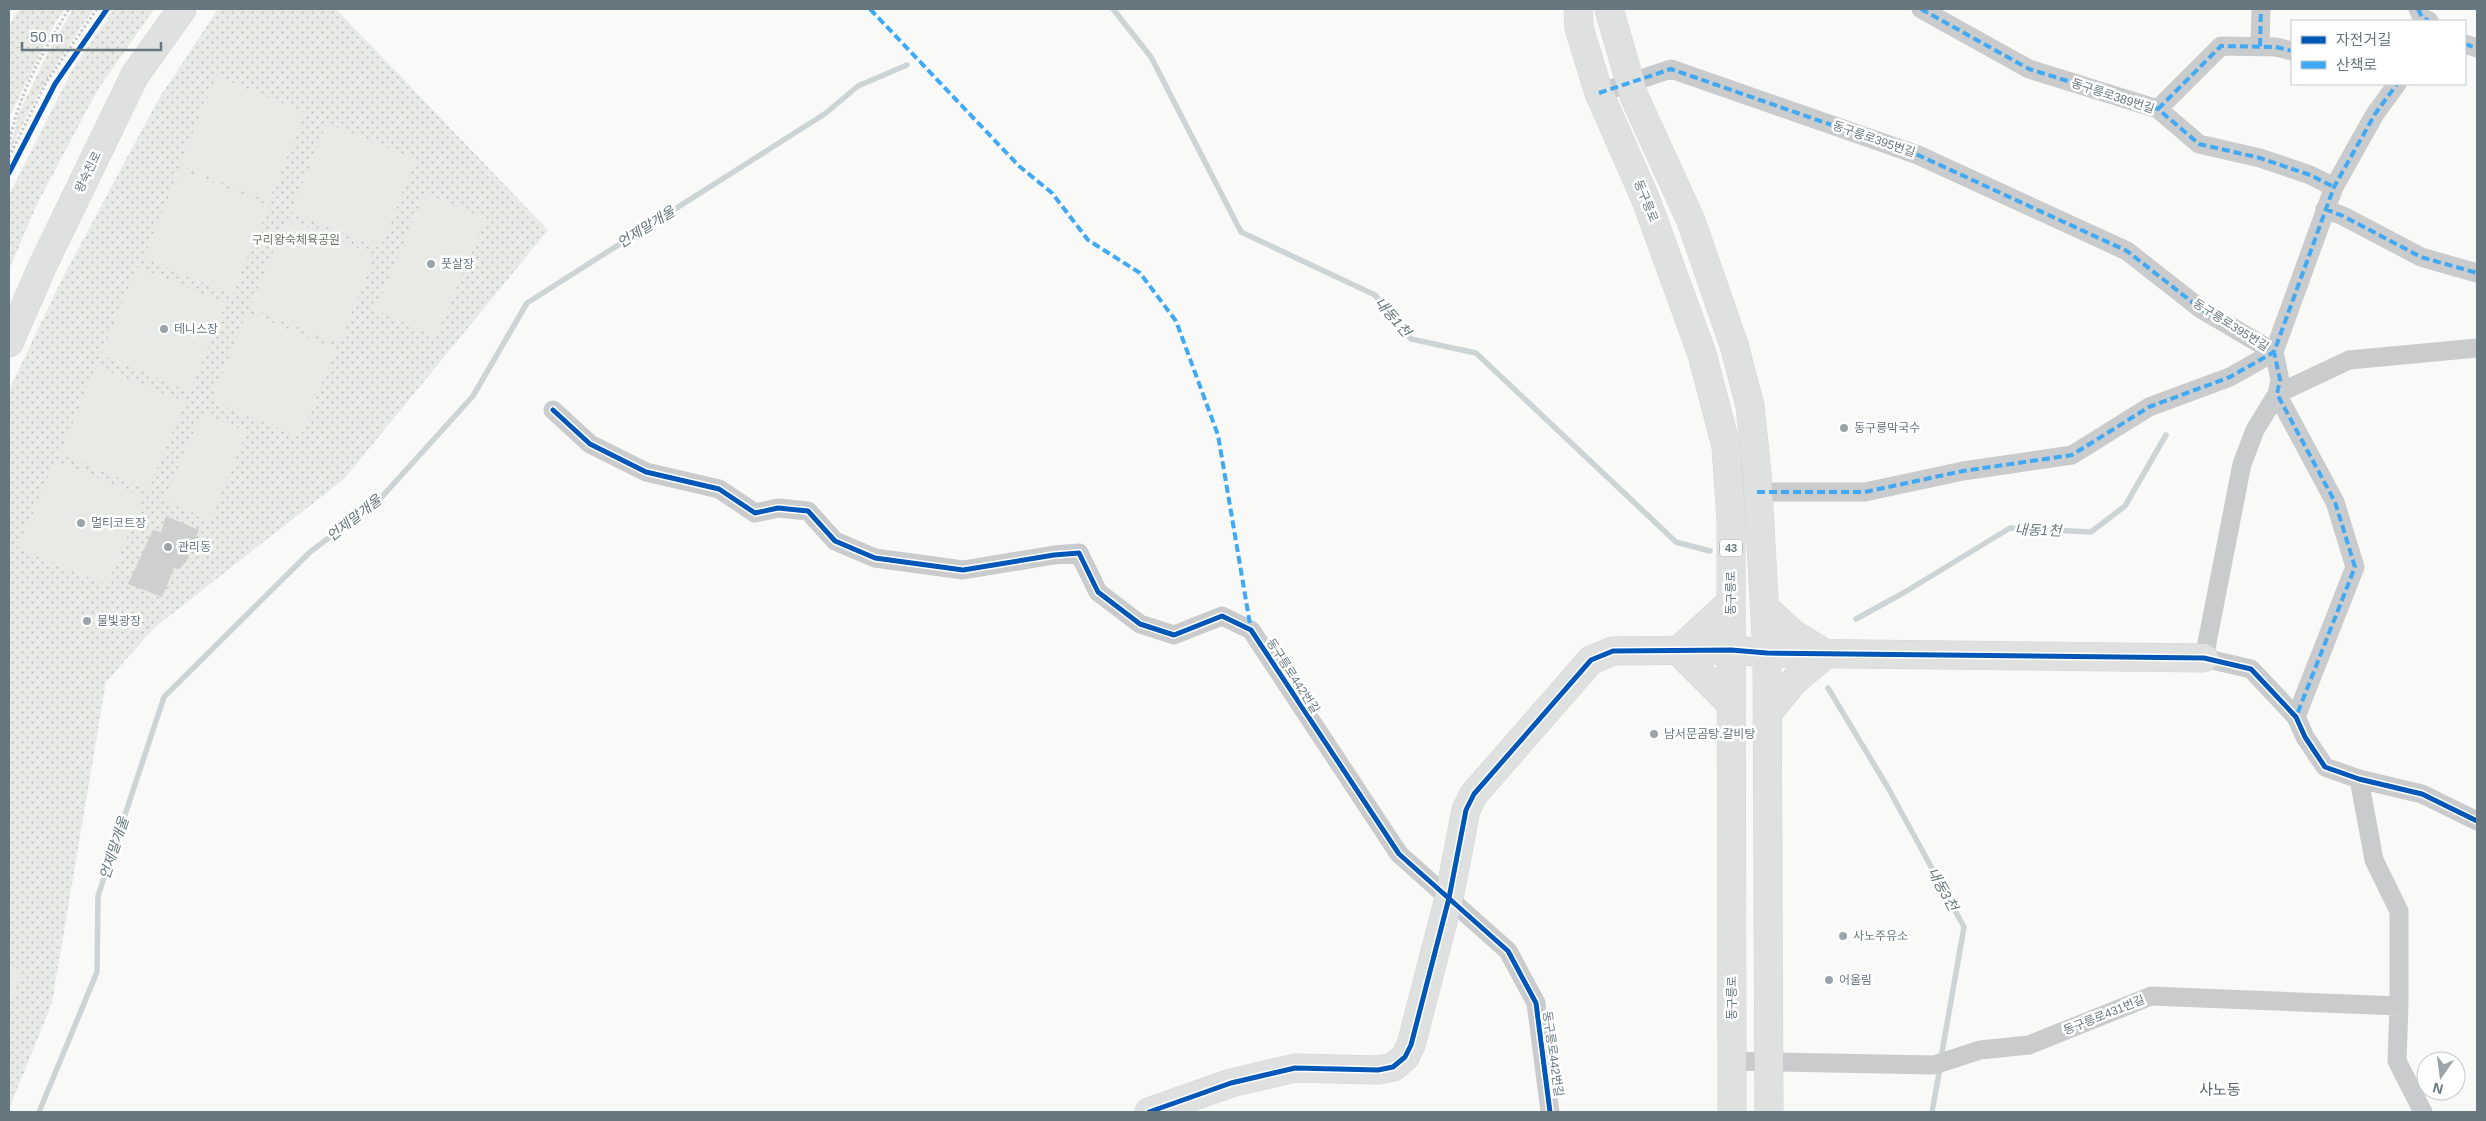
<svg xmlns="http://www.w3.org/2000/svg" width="2486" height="1121" viewBox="0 0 2486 1121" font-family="Arial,'Noto Sans KR',sans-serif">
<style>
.grass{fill:url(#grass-dots)}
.garden{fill:#e8eae6}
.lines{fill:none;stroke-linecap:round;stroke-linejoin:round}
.stream{stroke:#ccd4d6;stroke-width:5.5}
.building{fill:#ced0d0}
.secondary-casing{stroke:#d4d5d5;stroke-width:29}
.primary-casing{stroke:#d4d5d5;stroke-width:29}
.path{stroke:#c8c9ca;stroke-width:3;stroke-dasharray:2.5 2.5;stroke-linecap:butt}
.street{stroke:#cacbcc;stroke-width:19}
.secondary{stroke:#dfe0e0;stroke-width:28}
.primary{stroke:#dfe0e0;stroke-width:28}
.quiet{stroke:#3fa9f5;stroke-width:4;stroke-dasharray:8 4;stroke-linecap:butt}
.cycleway-casing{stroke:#fff;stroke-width:8}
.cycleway{stroke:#0057b8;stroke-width:5}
.poi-dot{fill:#9aa4a9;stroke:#fff;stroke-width:2}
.labels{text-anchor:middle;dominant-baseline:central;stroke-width:5;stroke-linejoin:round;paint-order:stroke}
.shield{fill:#fff;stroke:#95a0a5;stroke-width:1}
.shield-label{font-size:11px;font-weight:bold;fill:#67777f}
.street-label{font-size:12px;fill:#67777f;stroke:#fff}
.park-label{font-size:12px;fill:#6b7866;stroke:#fff}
.poi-label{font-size:12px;fill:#67777f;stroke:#fff;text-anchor:start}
.water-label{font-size:14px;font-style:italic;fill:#637578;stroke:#fff}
.quarter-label{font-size:15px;fill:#59656b;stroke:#fff}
</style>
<defs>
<pattern id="grass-dots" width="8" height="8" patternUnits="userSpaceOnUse" patternTransform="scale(1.25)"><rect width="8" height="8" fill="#e8eae6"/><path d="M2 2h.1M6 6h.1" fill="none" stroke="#c0c2c0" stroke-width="1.8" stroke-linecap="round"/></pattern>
</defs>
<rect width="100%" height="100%" fill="#f9f9f8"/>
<path class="grass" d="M19 9H65L55 23 9 118V26Z
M73 9H94C61 55 31 101 9 154L18 115 47 54Z
M114 9H154L97 91 37 204 9 270V195L72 70Z
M218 9H336L548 230 344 479 154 628 106 682 52 1003 9 1109V390L62 279 158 100Z"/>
<path class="garden" d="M216 76 305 113 269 201 180 165Z
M327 123 416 159 380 248 291 212Z
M180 169 269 206 232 295 144 258Z
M425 193 486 219 436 336 375 310Z
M287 219 375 255 339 344 250 308Z
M137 267 226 303 190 391 101 355Z
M247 312 336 349 300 437 211 401Z
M96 366 185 402 148 490 60 454Z
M202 413 247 432 210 520 164 500Z
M55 460 144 497 107 585 18 549Z
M9 965 23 971 9 1004Z"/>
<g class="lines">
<path class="stream" d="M1113 9 1151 57 1241 232 1375 295 1411 339 1476 353 1676 542 1710 551
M1856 619 1905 592 2010 528 2091 532 2125 506 2166 435
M1828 688 1887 786 1964 927 1941 1058
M39 1112 97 972 98 896 164 697 310 552 379 500 473 396 527 303 826 113 858 86 907 65
M1932 1112 1940 1068"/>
</g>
<path class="building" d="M166 516 199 530 186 562 179 569 174 568 162 597 128 584 153 530 161 532Z"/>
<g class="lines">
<g class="secondary-casing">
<path id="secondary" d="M9 343 43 265 135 75 182 9
M1149 1112 1231 1083 1295 1068 1378 1070 1393 1067 1405 1057 1411 1045 1449 898 1466 810 1474 794 1591 660 1613 651 1731 650 1767 653 2204 658"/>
</g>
<g class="primary-casing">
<path id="primary" d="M1578 9 1579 28 1599 93 1646 200 1702 354 1726 446 1731 519 1732 1112
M1609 9 1634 96 1691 221 1734 345 1750 406 1757 473 1767 653 1769 1112
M1731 602 1678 651 1731 704
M1764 607 1792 633 1826 654 1793 682 1767 714"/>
</g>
<path class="path" d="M9 144C18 95 43 51 69 9
M9 157 47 81 97 9"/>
<path class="street" d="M1921 9 2029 69 2158 109 2199 144 2260 158 2310 175 2334 187
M2418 9 2422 17 2429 21
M2465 44 2477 48
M2260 46 2261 9
M1599 93 1671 69 1918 155 2127 251 2201 309 2274 352 2280 380 2277 394 2335 502 2355 567 2296 717
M2158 109 2221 46 2276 47 2292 51
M2325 209 2343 216 2421 257 2477 273
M2477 348 2349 360 2277 394 2255 430 2242 464 2204 658 2251 669 2296 717 2305 737 2325 767 2359 779 2422 794 2477 821
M553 410 590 444 646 472 719 489 755 513 778 508 808 511 835 541 875 558 963 570 1054 555 1079 553 1098 592 1140 624 1174 635 1222 616 1251 630 1399 854 1508 951 1536 1003 1550 1112
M1757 492H1865L1963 471 2072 455 2149 407 2230 377 2274 352 2334 187 2375 114 2397 84
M2359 779 2374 860 2399 911V1006
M1732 1061 1934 1065 1980 1050 2029 1045 2151 996 2399 1006 2397 1061 2423 1112"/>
<use href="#secondary" class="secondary"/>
<use href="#primary" class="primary"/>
<path class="quiet" d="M870 9 1019 166 1052 193 1088 240 1140 273 1176 321 1218 435 1251 630
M1921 9 2029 69 2158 109 2199 144 2260 158 2310 175 2334 187
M2418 9 2422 17 2429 21
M2465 44 2477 48
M2260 46 2261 9
M1599 93 1671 69 1918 155 2127 251 2201 309 2274 352 2280 380 2277 394 2335 502 2355 567 2296 717
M2158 109 2221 46 2276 47 2292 51
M2325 209 2343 216 2421 257 2477 273
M1757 492H1865L1963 471 2072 455 2149 407 2230 377 2274 352 2334 187 2375 114 2397 84"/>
<g class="cycleway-casing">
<path id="cycleway" d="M9 173 55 84 107 9
M553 410 590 444 646 472 719 489 755 513 778 508 808 511 835 541 875 558 963 570 1054 555 1079 553 1098 592 1140 624 1174 635 1222 616 1251 630 1399 854 1508 951 1536 1003 1550 1112
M1149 1112 1231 1083 1295 1068 1378 1070 1393 1067 1405 1057 1411 1045 1449 898 1466 810 1474 794 1591 660 1613 651 1731 650 1767 653 2204 658 2251 669 2296 717 2305 737 2325 767 2359 779 2422 794 2477 821"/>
</g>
<use href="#cycleway" class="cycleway"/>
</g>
<g class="poi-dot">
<circle cx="431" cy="264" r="5"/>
<circle cx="164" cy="329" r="5"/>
<circle cx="1844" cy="428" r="5"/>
<circle cx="81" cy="523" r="5"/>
<circle cx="168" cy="547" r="5"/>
<circle cx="87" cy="621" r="5"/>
<circle cx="1654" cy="734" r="5"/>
<circle cx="1843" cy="936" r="5"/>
<circle cx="1829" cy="980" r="5"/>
</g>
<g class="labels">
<rect class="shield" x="1720" y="539.5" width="22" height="17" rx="4"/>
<g class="shield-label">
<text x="1731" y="548">43</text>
</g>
<g class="street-label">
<text transform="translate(2113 96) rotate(18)">동구릉로389번길</text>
<text transform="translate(1874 139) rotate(19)">동구릉로395번길</text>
<text transform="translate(88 172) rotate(-64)">왕숙천로</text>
<text transform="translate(1646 201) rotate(68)">동구릉로</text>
<text transform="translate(2231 325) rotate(32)">동구릉로395번길</text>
<text transform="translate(1731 593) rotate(-90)">동구릉로</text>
<text transform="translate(1293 676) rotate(57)">동구릉로442번길</text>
<text transform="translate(1732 998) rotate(-90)">동구릉로</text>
<text transform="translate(2104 1015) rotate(-22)">동구릉로431번길</text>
<text transform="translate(1553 1054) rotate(82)">동구릉로442번길</text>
</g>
<g class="park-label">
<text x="296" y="240">구리왕숙체육공원</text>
</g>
<g class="poi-label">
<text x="441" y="264">풋살장</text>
<text x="174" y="329">테니스장</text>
<text x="1854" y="428">동구릉막국수</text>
<text x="91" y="523">멀티코트장</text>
<text x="178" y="547">관리동</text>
<text x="97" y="621">물빛광장</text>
<text x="1664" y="734">남서문곰탕.갈비탕</text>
<text x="1853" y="936">사노주유소</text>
<text x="1839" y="980">어울림</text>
</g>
<g class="water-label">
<text transform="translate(646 227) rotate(-32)">언제말개울</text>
<text transform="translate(1393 317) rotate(49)">내동1천</text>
<text transform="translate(354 518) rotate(-38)">언제말개울</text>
<text transform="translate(2038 530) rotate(2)">내동1천</text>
<text transform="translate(114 848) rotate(-72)">언제말개울</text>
<text transform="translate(1943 889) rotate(61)">내동3천</text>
</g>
<g class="quarter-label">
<text x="2220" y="1089">사노동</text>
</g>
</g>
<rect width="2486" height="1121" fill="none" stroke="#67777f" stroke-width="20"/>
<rect x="2291" y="20" width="175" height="65" fill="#ffffff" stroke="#c2c9cc"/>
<rect x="2301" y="36" width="25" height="8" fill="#0057b8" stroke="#c2c9cc"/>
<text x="2336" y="45" font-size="15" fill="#67777f">자전거길</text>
<rect x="2301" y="61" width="25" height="8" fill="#3fa9f5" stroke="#c2c9cc"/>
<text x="2336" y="70" font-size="15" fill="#67777f">산책로</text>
<g transform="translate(2441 1076) rotate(194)"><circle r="24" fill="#ffffff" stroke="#c2c9cc"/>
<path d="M0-4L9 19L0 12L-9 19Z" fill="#9aa4a9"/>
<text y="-8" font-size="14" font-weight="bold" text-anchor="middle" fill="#67777f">N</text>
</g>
<path d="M22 42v8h139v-8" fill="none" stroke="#67777f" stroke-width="2.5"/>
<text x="30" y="42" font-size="15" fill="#67777f" stroke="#ffffff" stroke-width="4" paint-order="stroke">50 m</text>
</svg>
